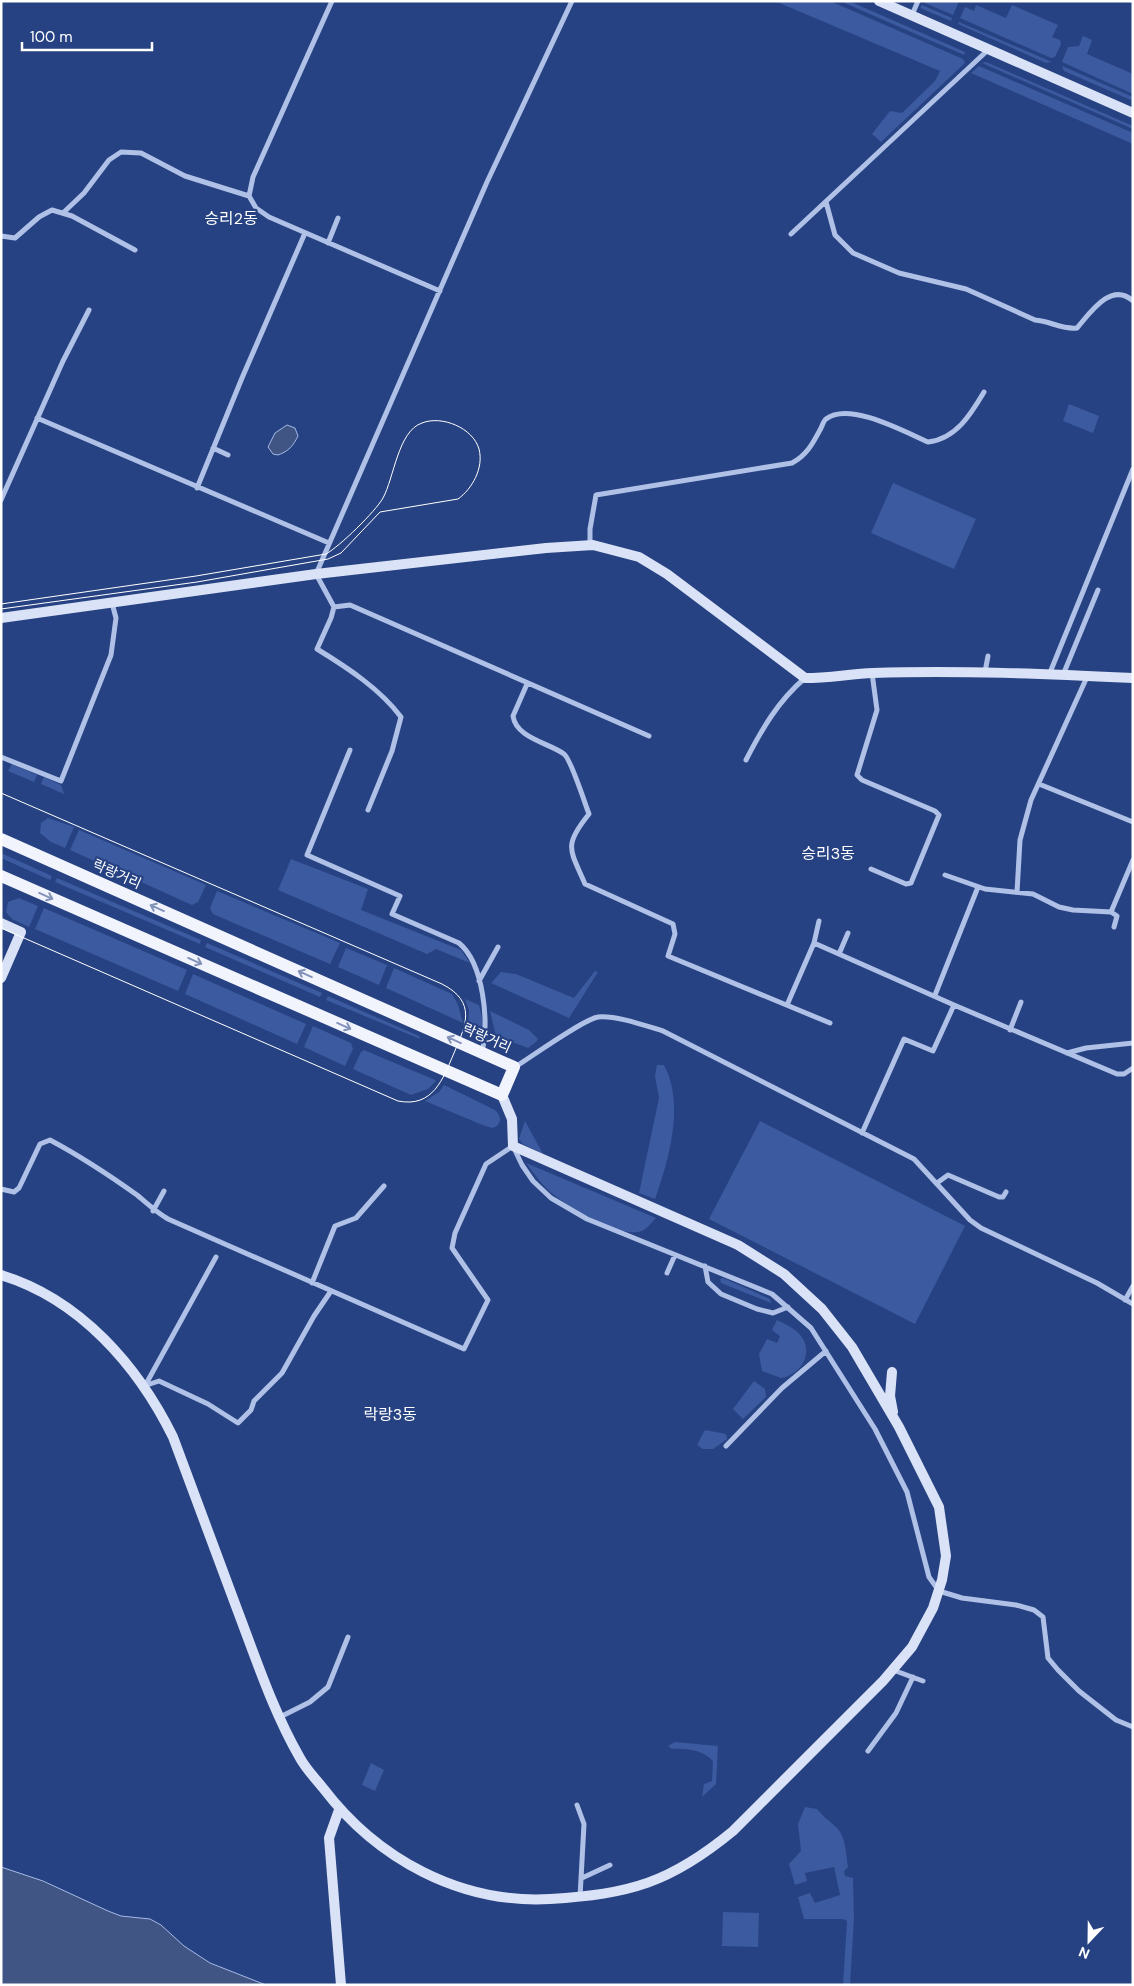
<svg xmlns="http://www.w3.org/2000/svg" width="1134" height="1986" viewBox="0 0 1134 1986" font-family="'DM Sans','Noto Sans KR',sans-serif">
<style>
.green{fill:#3c5a9f}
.water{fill:#415584;stroke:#a4bae7}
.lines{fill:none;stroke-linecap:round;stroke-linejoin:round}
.street{stroke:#b0c1e7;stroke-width:5}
.secondary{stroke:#d9e2f6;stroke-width:10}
.primary{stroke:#f1f4fd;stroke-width:12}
.tram{stroke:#fff;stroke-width:1}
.oneway{stroke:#8292b9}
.labels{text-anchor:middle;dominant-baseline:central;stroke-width:4.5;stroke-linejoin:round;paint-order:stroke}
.street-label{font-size:14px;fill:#fff;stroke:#274282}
.quarter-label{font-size:16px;fill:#fff;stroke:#274282}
</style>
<rect width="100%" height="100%" fill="#274282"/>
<path class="green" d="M830 1 963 59 965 63 881 142 872 134 890 111 902 113 935 81 940 71 777 2Z
M840 1H849L965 52 964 55Z
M925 1H959L953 15 925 3Z
M922 5 952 18 951 21 920 8Z
M976 5 1006 18 1012 5 1058 25 1052 37 1060 40 1061 44 1055 57 1051 58 960 18 965 7 974 11Z
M959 22 1052 62 1046 63 958 24Z
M1083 36 1092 40 1087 54 1133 74V94L1062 62 1068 47 1079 46Z
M986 62 1133 126V129L982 63Z
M979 66 1133 133V144L971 73Z
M1062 66 1133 97V101L1064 71Z
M1069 404 1099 416 1093 433 1063 421Z
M893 483 976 519 954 569 871 533Z
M12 764 37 775 34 782 8 771Z
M44 777 61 785 64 794 41 784Z
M48 818 74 827 65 848 51 842 40 833 41 823Z
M79 830 206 885 198 902 192 905 70 850Z
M1 853 52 876 50 880 1 858Z
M291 859 368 889 361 910 461 950 470 963 436 949 427 954 278 890Z
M57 878 201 940 200 944 55 882Z
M217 891 340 943 330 964 213 914 210 908Z
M19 898 38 906 29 927 12 919 6 912 8 902Z
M44 908 187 970 178 991 35 929Z
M207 943 322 993 320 997 205 947Z
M346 948 387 965 379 985 338 967Z
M394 968 452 994 458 1005 463 1023 386 988Z
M595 971 598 972 569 1018 491 983 501 972 516 974 574 998Z
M193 974 306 1024 297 1044 185 994Z
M328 996 419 1036 420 1039 326 1000Z
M465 999 479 1005 484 1025 482 1031 468 1025 469 1010Z
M490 1011 529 1030 538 1039 536 1042 528 1048 496 1036Z
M313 1026 351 1043 353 1049 345 1066 304 1047Z
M364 1050 435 1080 436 1081 428 1089 411 1095 353 1069 361 1052Z
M657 1065H664C685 1104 669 1159 655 1199L639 1193 659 1098 655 1076Z
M444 1085 495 1110C502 1117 502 1124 493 1128L485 1126 425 1101 439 1092Z
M525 1121 543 1154 523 1144 519 1139Z
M760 1121 965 1226 915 1324 709 1219Z
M526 1163 656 1218C650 1224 646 1231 638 1232 616 1236 565 1205 548 1190 540 1182 533 1172 526 1163Z
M723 1278 770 1299 771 1303 721 1283 720 1279Z
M777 1320C785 1324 795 1328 801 1336 814 1353 801 1375 781 1378L762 1371 759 1354 767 1339 777 1343 780 1336 772 1330Z
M754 1381 765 1389 766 1397 743 1419 733 1409Z
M705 1430 726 1434 727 1439 713 1449H703L697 1445Z
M675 1742 718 1746 716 1784 702 1797 704 1784 712 1781 713 1761C703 1750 686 1748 672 1749L668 1746Z
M371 1763 384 1770 375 1791 362 1785Z
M805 1807 817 1809C823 1817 830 1821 837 1828 846 1837 846 1855 848 1867L844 1871 845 1876 853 1878 854 1919 850 1985H843L847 1921 843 1919H804L798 1897 810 1893 815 1903 840 1895 834 1867 805 1873 807 1881 795 1885 789 1864 801 1851 798 1824Z
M723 1912 759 1913 758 1947 722 1946Z"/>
<path class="water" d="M287 425 295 428 298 436C293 446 289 451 278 455L273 454 268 447 275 433Z
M1 1867 43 1881 108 1911 121 1916 150 1919 161 1925 184 1946 210 1963 266 1985H1Z"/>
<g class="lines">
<path class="street" d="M332 1 253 177 249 196 256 208 269 217 440 291
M912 15 918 1
M826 202 835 235 853 253 899 273 966 289 1035 320C1050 321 1063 330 1077 328 1090 313 1111 281 1133 301
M63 213 84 193 109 160 121 152 141 153 185 176 249 196
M791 234 989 49
M1 236 15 238 39 217 52 210 72 216 135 250
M328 243 338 218
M37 418 329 543
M213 448 228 455
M197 488 242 378 305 233
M1 500 63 361 89 310
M590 545V529L596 495 792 463C807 455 813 443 821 428 822 426 824 420 826 419 849 401 905 432 928 442 956 439 971 414 984 392
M334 607 350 605 649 736
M985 672 988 656
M1049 675 1133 469
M1063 675 1098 590
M527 684 513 716C516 738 549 743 564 754 571 759 585 804 589 814 563 846 570 849 585 884L673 924 675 934 668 956 830 1023
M350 750 307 855 400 896 392 914 459 943C484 964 489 1022 482 1052
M1 757 61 781 111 655 116 618 112 603
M746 760C762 729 778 701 805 678
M1039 784 1133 822
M368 810 392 751 401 717C380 689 348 668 317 649L331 618 334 607 316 574 487 182 572 1
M871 869 906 884 911 883 939 815 935 811 862 780 857 775 877 710 872 673
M945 875 985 889 1033 894 1059 907 1073 910 1111 912 1133 860
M1017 892 1020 840 1031 800 1087 677
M1111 912 1117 916 1114 927
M814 943 954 1005
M839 954 848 933
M479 981 498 947
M935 995 978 887
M787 1005 814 943 819 921
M1010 1030 1021 1002
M1067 1053 1086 1048 1133 1043
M515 1067C531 1057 584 1019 598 1017 616 1015 646 1026 663 1031L914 1159 970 1220 981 1228 1097 1283 1133 1304
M862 1133 904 1039 933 1051 954 1005 1117 1074H1124L1133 1068
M937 1183 948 1175 999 1197H1003L1006 1192
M1 1189 14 1192 19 1188 40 1144 50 1140C80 1156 109 1175 137 1195 148 1204 156 1212 168 1219L464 1349 488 1300 452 1248 455 1233 486 1164 513 1146 522 1165 533 1181 551 1198 587 1219 772 1294 811 1328 875 1429 907 1492 929 1577 939 1591 962 1598 1016 1605 1034 1610 1043 1617 1048 1658 1058 1670 1079 1691 1116 1720 1133 1727
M153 1211 164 1191
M705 1266 708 1282 721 1294 757 1309 773 1313 788 1307
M667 1273 675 1255
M312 1283 335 1226 356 1218 384 1186
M1125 1300 1133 1286
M146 1384 216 1257
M144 1386 159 1381 208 1404 238 1423 251 1410 254 1401 282 1373 314 1316 331 1291
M726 1446 782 1388 826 1351
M893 1670 923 1681
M280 1717 310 1702 328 1687 348 1637
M868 1751 896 1713 913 1677
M577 1805 584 1824 580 1897
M582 1878 610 1865"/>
<path class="secondary" d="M879 1 1133 113
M1 618 316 574 546 548 593 545 639 557 667 574 805 678C828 678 850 674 873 673 959 670 1047 674 1133 678
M1 923 21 932 1 978
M1 1275C80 1299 138 1366 173 1437 194 1494 216 1552 237 1609 256 1659 273 1711 300 1758 306 1769 315 1778 323 1788 377 1859 460 1904 550 1899 630 1894 670 1883 733 1831L883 1681 912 1647 933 1608 942 1580 946 1556 939 1507 899 1427 852 1347 822 1309 784 1274 738 1245 513 1146 512 1119 502 1095
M892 1372 890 1396 893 1412
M339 1810 329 1838 341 1985"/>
<path class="primary" d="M1 839 514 1067 502 1095 1 876"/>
<path class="tram" d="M1 604 196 576 326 554C340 546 375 512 383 498 394 478 398 431 422 423 442 415 473 428 479 449 484 468 472 489 458 499L380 512 341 553 328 559 197 582 1 609
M1 793 442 984C477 1002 466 1025 454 1053 443 1079 433 1108 398 1101L1 928"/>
</g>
<defs><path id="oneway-shaft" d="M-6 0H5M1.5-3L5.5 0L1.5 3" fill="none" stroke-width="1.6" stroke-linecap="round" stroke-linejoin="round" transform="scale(1.25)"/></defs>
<g class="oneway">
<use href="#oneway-shaft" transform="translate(46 896) rotate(24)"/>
<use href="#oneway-shaft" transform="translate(157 908) rotate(-156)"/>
<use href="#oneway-shaft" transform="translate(195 961) rotate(24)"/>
<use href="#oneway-shaft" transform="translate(305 974) rotate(-156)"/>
<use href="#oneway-shaft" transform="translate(344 1026) rotate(24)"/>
<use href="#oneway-shaft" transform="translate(454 1040) rotate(-156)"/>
</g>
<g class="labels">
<g class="street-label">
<text transform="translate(117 874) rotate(24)">락랑거리</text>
<text transform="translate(487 1038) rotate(24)">락랑거리</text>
</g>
<g class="quarter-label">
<text x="231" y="218">승리2동</text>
<text x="828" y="853">승리3동</text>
<text x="390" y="1414">락랑3동</text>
</g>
</g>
<rect width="1134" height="1986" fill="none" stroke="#ffffff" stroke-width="5"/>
<g transform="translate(1089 1941) rotate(202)" stroke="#274282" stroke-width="4" paint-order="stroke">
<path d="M0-4L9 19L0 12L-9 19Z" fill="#ffffff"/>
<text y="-8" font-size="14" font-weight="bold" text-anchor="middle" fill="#ffffff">N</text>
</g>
<path d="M22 42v8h130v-8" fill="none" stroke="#ffffff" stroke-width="2.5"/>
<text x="30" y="42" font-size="15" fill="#ffffff" stroke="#274282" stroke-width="4" paint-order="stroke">100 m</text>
</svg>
